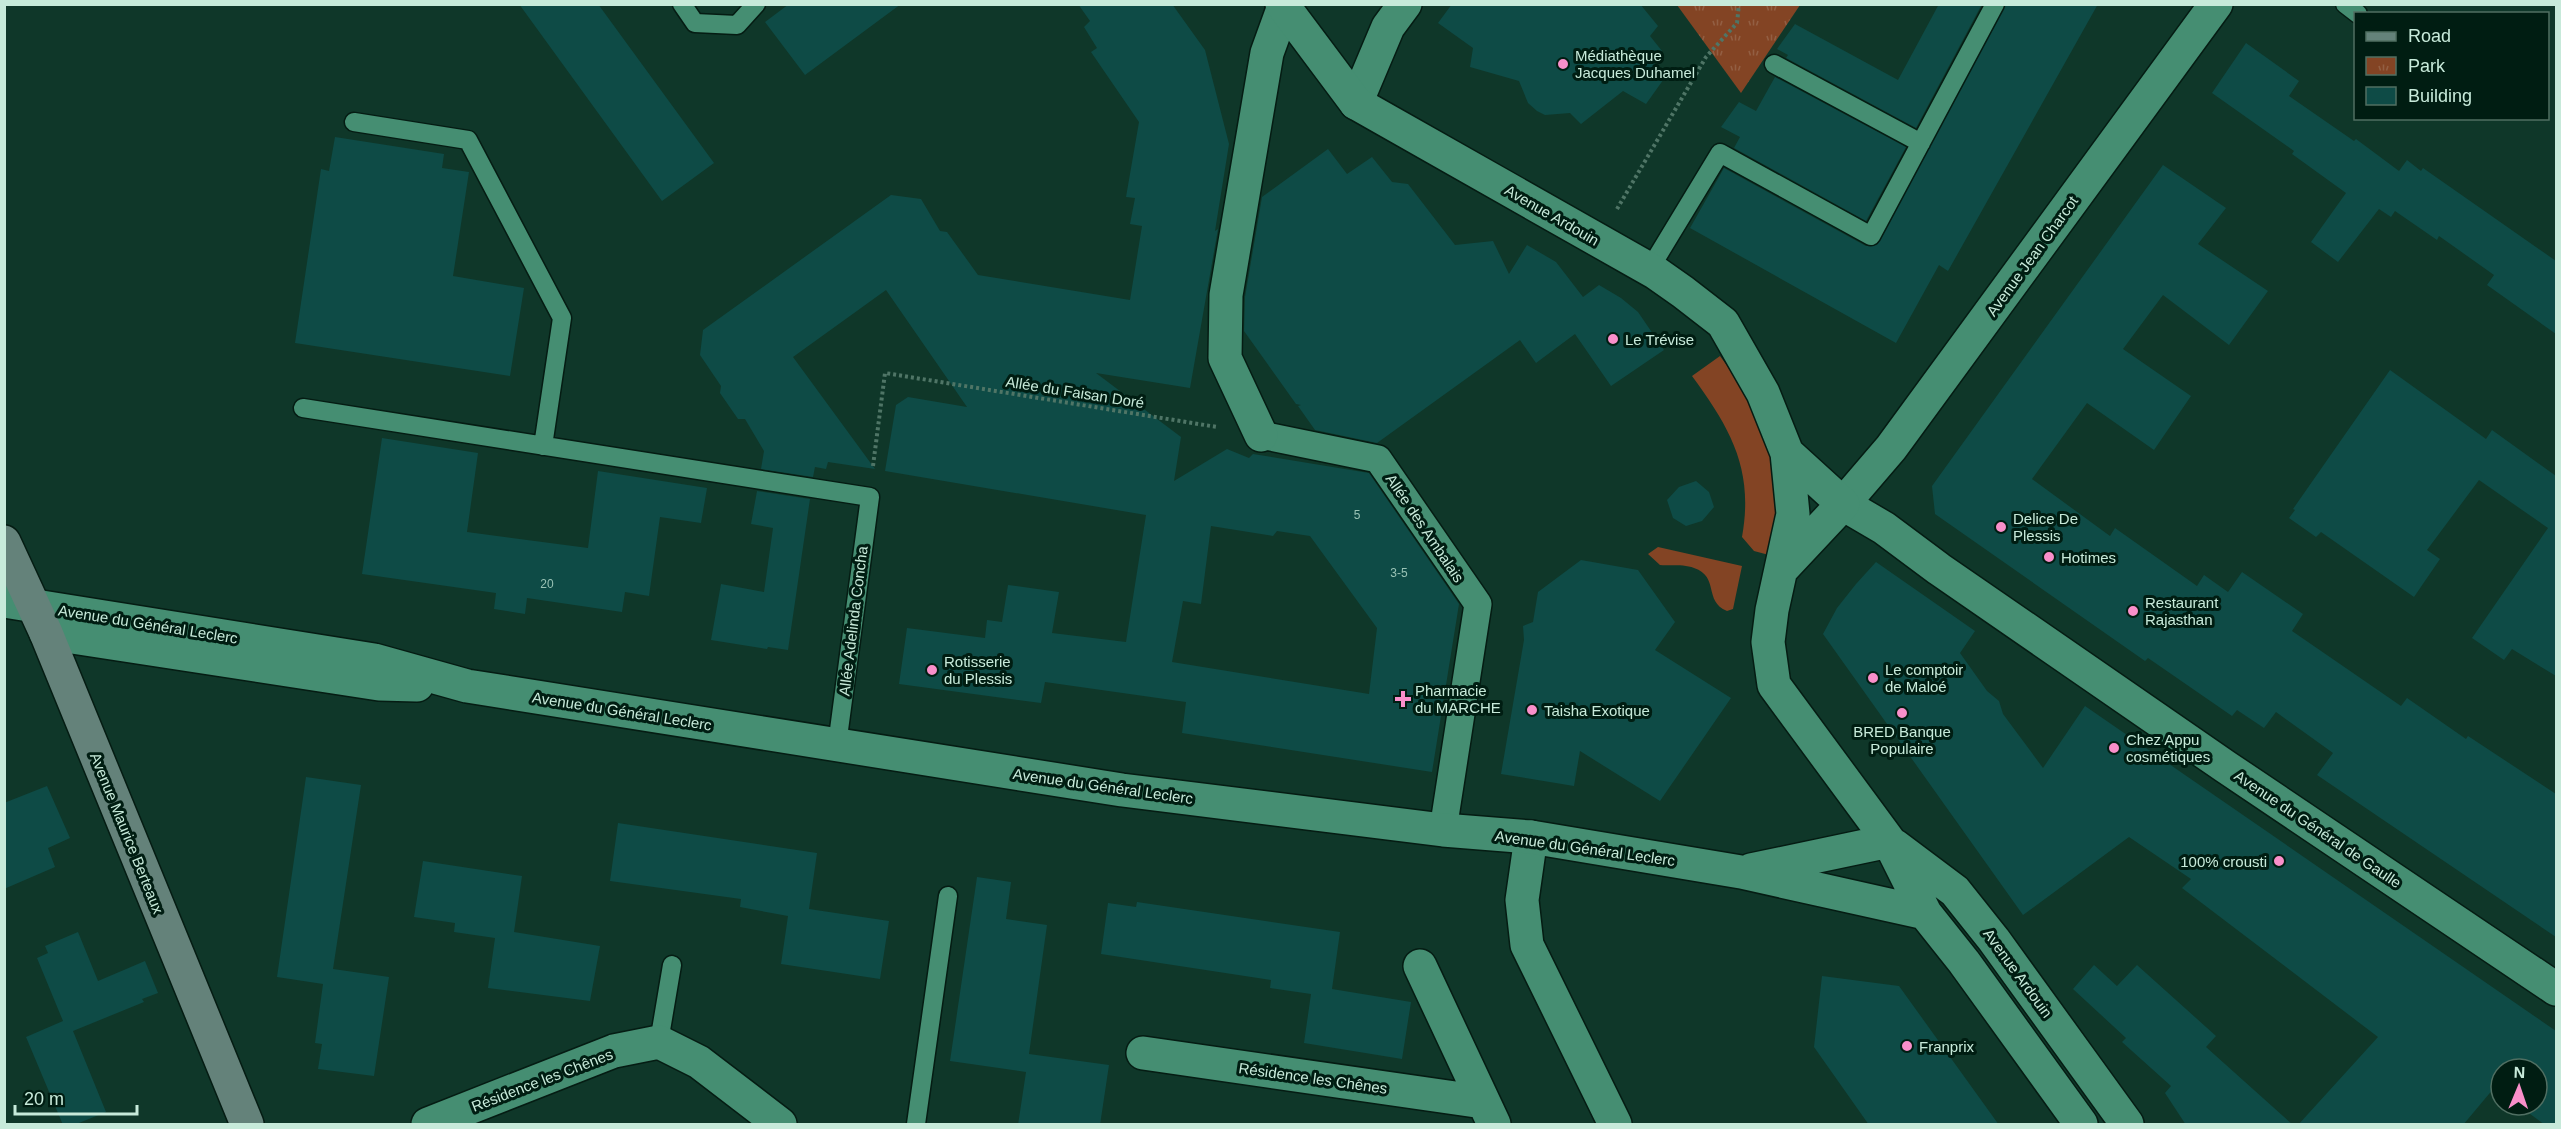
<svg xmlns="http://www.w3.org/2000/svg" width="2561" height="1129" viewBox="0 0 2561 1129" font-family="Arial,sans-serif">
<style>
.grass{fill:#834424}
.park{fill:url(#park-tufts)}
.building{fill:#0e4b46;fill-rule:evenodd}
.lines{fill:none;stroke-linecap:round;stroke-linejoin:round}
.service-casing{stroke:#051c13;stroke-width:21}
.pedestrian-casing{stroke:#051c13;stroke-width:30}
.minor-casing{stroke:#051c13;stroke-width:36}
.tertiary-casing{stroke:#051c13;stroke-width:36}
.secondary-casing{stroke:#051c13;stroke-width:36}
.path{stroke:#4f7566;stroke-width:4;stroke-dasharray:3 3;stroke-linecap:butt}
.service{stroke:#458e72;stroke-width:18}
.pedestrian{stroke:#458e72;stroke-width:27}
.minor{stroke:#458e72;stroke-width:33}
.tertiary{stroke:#458e72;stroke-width:33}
.secondary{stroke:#64827a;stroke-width:33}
.poi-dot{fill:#f98fca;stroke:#001d12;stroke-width:2}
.labels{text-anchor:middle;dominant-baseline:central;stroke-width:6;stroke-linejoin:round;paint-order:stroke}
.number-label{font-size:12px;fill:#99c2b5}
.poi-label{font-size:15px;fill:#c7eada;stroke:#001d12;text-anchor:start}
.street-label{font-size:15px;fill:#c7eada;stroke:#001d12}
</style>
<defs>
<pattern id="park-tufts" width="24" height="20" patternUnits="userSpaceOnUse" patternTransform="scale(1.5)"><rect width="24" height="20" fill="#834424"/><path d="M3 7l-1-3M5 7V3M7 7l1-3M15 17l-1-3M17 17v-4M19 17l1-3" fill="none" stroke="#935f43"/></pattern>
</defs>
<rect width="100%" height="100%" fill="#0f3729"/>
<path class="grass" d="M1720 356 1744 389 1776 463 1777 517 1769 555 1754 551 1742 537C1754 470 1731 429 1692 376Z
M1658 547 1742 566 1733 609 1727 611C1703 601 1720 577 1694 568 1684 564 1670 566 1660 565L1648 554Z"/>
<path class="park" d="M1677 5H1800L1741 93Z"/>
<path class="building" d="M519 4H598L714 163 662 201Z
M789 4H901L805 75 765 22Z
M1078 4H1172L1205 50 1229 144 1215 231 1218 229 1190 388 1096 373 1181 437 1174 481 1227 449 1249 458 1253 454 1369 473 1459 604 1432 772 1182 733 1186 702 1045 682 1041 703 899 684 907 628 985 638 987 620 1002 622 1008 585 1059 592 1052 633 1126 642 1146 515 885 471 896 405 908 397 967 407 886 290 793 357 875 469 828 462 826 469 815 467 813 477 761 469 764 451 745 419H738L720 393 721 386 700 355 703 330 891 195 921 199 940 231 947 232 978 275 1130 300 1142 226 1130 224 1135 198 1126 197 1139 122 1091 52 1097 48 1084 27 1090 21ZM1211 526 1273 536 1277 531 1310 536 1377 628 1369 694 1172 662 1183 601 1201 604Z
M1452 4H1640L1658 26 1650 36 1662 51 1653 62 1666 76 1646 104 1623 91 1581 124 1570 113 1545 115 1537 111 1528 103 1519 81 1470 67 1473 48 1438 23Z
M1939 4H1982L1916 128 1786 58 1788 55 1777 49 1795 24 1898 80Z
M2006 4H2098L1948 271 1939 265 1896 343 1690 228 1724 168 1866 246 1877 245Z
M2246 43 2299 81 2289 96 2354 141 2356 139 2399 171 2407 160 2421 171 2423 168 2556 261V334L2487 285 2494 275 2439 236 2437 240 2395 211 2391 217 2379 209 2338 262 2311 242 2346 193 2292 154 2294 151 2212 93Z
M1775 77 1906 147 1866 221 1734 148 1740 137 1721 127 1739 102 1756 111Z
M335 137 444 154 442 168 469 172 453 276 524 288 510 376 295 343 321 169 329 171Z
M1328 149 1347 174 1372 157 1392 182 1408 184 1455 245 1493 241 1509 274 1527 245 1556 262 1583 297 1599 285 1621 298 1638 312 1664 350 1611 386 1575 334 1536 363 1520 340 1377 443 1315 430 1298 406 1301 405 1296 404 1244 331 1245 297 1262 197Z
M2163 165 2226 208 2198 244 2268 291 2229 345 2163 295 2123 349 2191 396 2154 450 2087 403 2032 479 2110 536 2115 528 2197 586 2204 575 2228 592 2242 572 2303 614 2292 631 2401 706 2407 698 2466 739 2468 736 2556 794V937L2317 775 2333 753 2276 712 2264 728 2237 710 2232 716 2148 658 2145 661 1935 514 1932 486Z
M2390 370 2486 439 2492 430 2556 476V676L2512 649 2504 660 2472 638 2548 528 2479 480 2427 550 2440 559 2414 597 2321 532 2316 537 2289 518 2295 510 2293 509Z
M382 438 478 453 467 532 588 548 598 471 707 488 701 523 660 517 649 596 625 592 622 612 527 598 525 614 494 609 496 593 362 574Z
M1696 481 1709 492 1714 507 1702 521 1686 526 1673 518 1667 500 1679 487Z
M757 491 810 499 788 650 768 647 767 649 711 640 721 584 764 592 773 528 751 524Z
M1581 560 1638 570 1675 622 1655 650 1731 698 1660 801 1580 751 1574 786 1501 774 1524 640 1523 626 1533 622 1538 592Z
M1876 562 1975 631 1960 653 1987 691 1999 701 2003 714 2043 768 2085 706 2556 1031V1125H2545L2518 1105H2537V1069H2501V1093L2494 1088 2463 1125H2298L2378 1037 2182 888 2191 879 2129 837 2023 915 1823 634 1837 608 1856 584Z
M306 777 361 785 333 969 389 977 374 1076 318 1069 322 1044 315 1043 323 984 277 977Z
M47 786 70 838 48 848 55 867 4 889V803Z
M618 823 817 853 809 909 889 921 880 979 781 964 788 916 740 907 741 899 610 881Z
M423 861 522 876 514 932 600 946 590 1001 488 988 495 938 454 932 455 923 414 917Z
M977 877 1011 882 1006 919 1047 925 1029 1054 1109 1065 1100 1125H1018L1026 1072 950 1061Z
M1137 902 1340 932 1332 989 1411 1002 1402 1059 1304 1043 1311 994 1270 988 1271 980 1101 954 1108 903 1136 907Z
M78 932 98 981 145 961 158 993 142 999 144 1002 73 1031 106 1112 74 1125H63L26 1037 63 1021 37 958 48 953 45 946Z
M2094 965 2117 986 2137 965 2216 1036 2206 1047 2293 1125H2186L2165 1093 2171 1086 2122 1042 2126 1038 2073 989Z
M1822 976 1899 986 1999 1125H1869L1814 1047Z"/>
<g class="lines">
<g class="service-casing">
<path id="service" d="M682 4 695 23 737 25 756 4
M2345 4 2358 14
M1774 64 1921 143
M354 122 468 140 562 318 543 446
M1649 270 1720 153 1871 236 1995 4
M303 408 870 497 837 745
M659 1042 672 965
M916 1124 948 896"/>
</g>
<g class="pedestrian-casing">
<path id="pedestrian" d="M1261 435 1378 459 1478 604 1443 830"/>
</g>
<g class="minor-casing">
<path id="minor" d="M2216 4 1891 448 1843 504 1884 528 1939 569 2226 767 2556 989
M1356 103 1388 27 1405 4
M1261 435 1225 358 1226 295 1267 53 1284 6
M1531 837 1522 900 1527 945 1615 1124
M1420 966 1494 1124
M1143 1053 1483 1102
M428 1124 614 1051 659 1042 699 1062 780 1124"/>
</g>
<g class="tertiary-casing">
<path id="tertiary" d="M1282 4 1356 103 1656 273 1683 292 1723 323 1763 393 1787 453 1793 514 1772 610 1768 642 1774 685 1889 841 1925 913 1964 962 2081 1124
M1782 569 1843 504 1787 453
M4 601 374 660 467 686 1122 790 1443 830 1531 837 1741 872 1925 913
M46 633 379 684 417 685
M1895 846 1955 891 1994 940 2127 1124
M1751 870 1889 841"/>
</g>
<g class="secondary-casing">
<path id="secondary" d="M4 542 46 633 247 1124"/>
</g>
<path class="path" d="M1617 209 1706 57 1737 23 1739 4
M873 466 885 373 1217 427"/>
<use href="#service" class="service"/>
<use href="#pedestrian" class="pedestrian"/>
<use href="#minor" class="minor"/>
<use href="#tertiary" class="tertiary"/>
<use href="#secondary" class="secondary"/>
</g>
<g class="poi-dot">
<circle cx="1563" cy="64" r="6"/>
<circle cx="1613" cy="339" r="6"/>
<circle cx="2001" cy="527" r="6"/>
<circle cx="2049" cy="557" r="6"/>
<circle cx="2133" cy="611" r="6"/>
<circle cx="932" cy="670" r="6"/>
<circle cx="1873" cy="678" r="6"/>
<path d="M1400 690h6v6h6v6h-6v6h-6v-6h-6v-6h6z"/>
<circle cx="1532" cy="710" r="6"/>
<circle cx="1902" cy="713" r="6"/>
<circle cx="2114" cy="748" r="6"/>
<circle cx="2279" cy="861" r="6"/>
<circle cx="1907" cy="1046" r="6"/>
</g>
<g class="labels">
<g class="number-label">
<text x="1357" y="515">5</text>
<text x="1399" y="573">3-5</text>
<text x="547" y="584">20</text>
</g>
<g class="poi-label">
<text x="1575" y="55">Médiathèque<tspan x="1575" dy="17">Jacques Duhamel</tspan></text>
<text x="1625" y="339">Le Trévise</text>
<text x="2013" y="518">Delice De<tspan x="2013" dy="17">Plessis</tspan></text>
<text x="2061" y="557">Hotimes</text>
<text x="2145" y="602">Restaurant<tspan x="2145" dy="17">Rajasthan</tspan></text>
<text x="944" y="661">Rotisserie<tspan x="944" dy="17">du Plessis</tspan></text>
<text x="1885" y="669">Le comptoir<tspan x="1885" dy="17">de Maloé</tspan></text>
<text x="1415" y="690">Pharmacie<tspan x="1415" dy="17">du MARCHE</tspan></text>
<text x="1544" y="710">Taisha Exotique</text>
<text x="1902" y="731" text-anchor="middle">BRED Banque<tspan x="1902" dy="17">Populaire</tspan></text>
<text x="2126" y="739">Chez Appu<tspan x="2126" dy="17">cosmétiques</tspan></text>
<text x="2267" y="861" text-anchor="end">100% crousti</text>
<text x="1919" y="1046">Franprix</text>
</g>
<g class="street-label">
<text transform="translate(1552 215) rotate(30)">Avenue Ardouin</text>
<text transform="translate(2032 256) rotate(-54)">Avenue Jean Charcot</text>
<text transform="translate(1075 392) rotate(9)">Allée du Faisan Doré</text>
<text transform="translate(1425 528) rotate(56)">Allée des Ambalais</text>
<text transform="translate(853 621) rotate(-83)">Allée Adelinda Concha</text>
<text transform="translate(148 624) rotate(9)">Avenue du Général Leclerc</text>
<text transform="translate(622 711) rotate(9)">Avenue du Général Leclerc</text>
<text transform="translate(1103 786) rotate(8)">Avenue du Général Leclerc</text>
<text transform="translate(2318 829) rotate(34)">Avenue du Général de Gaulle</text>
<text transform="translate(127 833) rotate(68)">Avenue Maurice Berteaux</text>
<text transform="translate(1585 848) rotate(8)">Avenue du Général Leclerc</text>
<text transform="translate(2018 973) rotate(54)">Avenue Ardouin</text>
<text transform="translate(1313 1078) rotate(8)">Résidence les Chênes</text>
<text transform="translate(542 1080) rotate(-21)">Résidence les Chênes</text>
</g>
</g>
<rect width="2561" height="1129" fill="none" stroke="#c7eada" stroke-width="12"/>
<rect x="2354" y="12" width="195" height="108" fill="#001d12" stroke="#506f62" stroke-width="1.5"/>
<rect x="2366" y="32" width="30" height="9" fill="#64827a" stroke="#506f62" stroke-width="1.5"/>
<text x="2408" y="42" font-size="18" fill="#c7eada">Road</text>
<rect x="2366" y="57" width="30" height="18" fill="url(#park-tufts)" stroke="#506f62" stroke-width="1.5"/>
<text x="2408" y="72" font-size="18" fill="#c7eada">Park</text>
<rect x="2366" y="87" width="30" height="18" fill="#0e4b46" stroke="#506f62" stroke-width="1.5"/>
<text x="2408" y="102" font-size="18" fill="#c7eada">Building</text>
<g transform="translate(2519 1087) rotate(2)"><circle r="28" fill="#001d12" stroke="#506f62" stroke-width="1.5"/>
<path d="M0-4.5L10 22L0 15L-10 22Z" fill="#f98fca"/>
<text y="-9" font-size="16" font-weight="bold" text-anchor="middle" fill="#c7eada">N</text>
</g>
<path d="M15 1105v9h122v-9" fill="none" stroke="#c7eada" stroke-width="3"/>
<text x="24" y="1105" font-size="18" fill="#c7eada" stroke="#001d12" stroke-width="4.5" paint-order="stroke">20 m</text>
</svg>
